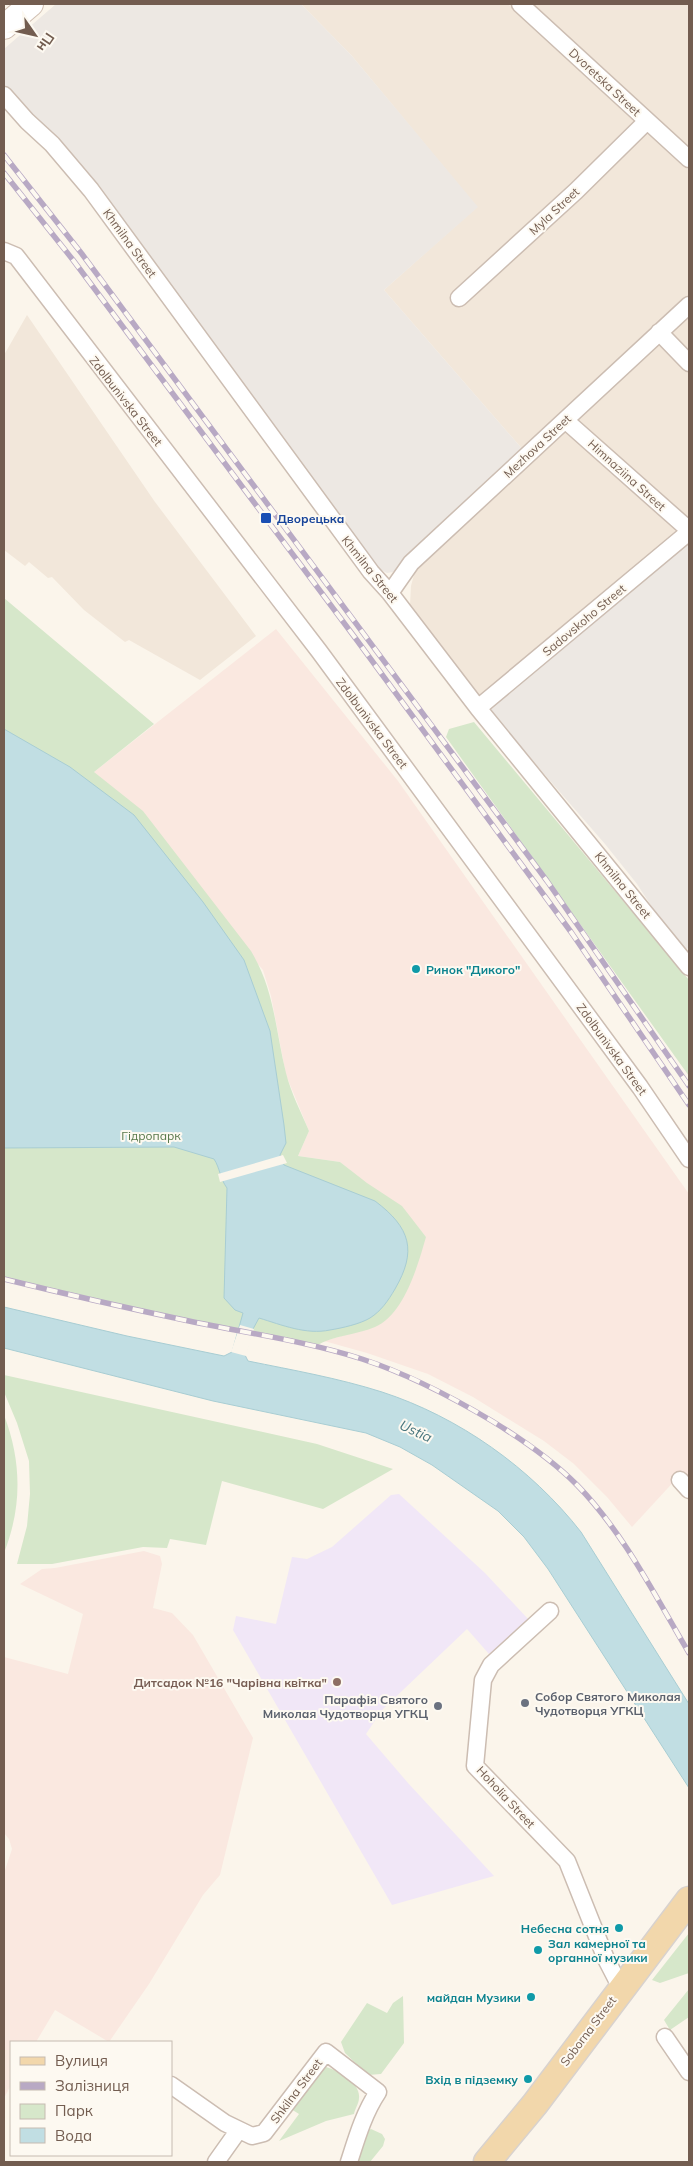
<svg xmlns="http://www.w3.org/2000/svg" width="693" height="2166" viewBox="0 0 693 2166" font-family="Mulish,sans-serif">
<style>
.residential{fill:#f2e7da}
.commercial{fill:#fae8e0}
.industrial{fill:#ede8e3}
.education{fill:#f1e7f7}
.green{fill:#d6e7ca}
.water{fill:#c1dee3;stroke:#a8cdd3}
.pier{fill:#fbf5eb}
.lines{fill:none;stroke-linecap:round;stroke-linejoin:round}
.minor-casing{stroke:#ccbdb2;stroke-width:19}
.secondary-casing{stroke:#d0bfb2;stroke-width:26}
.primary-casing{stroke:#d8d2ce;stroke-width:29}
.minor{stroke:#fff;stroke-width:16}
.secondary{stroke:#fff;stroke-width:24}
.primary{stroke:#f2d7ab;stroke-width:26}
.rail-casing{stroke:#b8a9c4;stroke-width:5.5}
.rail{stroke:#fdf9f1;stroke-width:4;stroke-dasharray:11;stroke-linecap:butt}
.transit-dot{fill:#1a4fb4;stroke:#fdf9f1;stroke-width:2}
.culture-dot{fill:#0f9aa8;stroke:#fdf9f1;stroke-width:2}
.education-dot{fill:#8d6e63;stroke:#fdf9f1;stroke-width:2}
.worship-dot{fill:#6b7280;stroke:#fdf9f1;stroke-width:2}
.labels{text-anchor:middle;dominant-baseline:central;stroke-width:4;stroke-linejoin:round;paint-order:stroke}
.street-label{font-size:12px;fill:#735d50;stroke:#fdf9f1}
.transit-label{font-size:12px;font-weight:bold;fill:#164399;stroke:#fdf9f1;text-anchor:start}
.culture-label{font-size:12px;font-weight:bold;fill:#0d838f;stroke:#fdf9f1;text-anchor:end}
.park-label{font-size:12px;fill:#57784a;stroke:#fdf9f1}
.education-label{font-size:12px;font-weight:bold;fill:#785e54;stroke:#fdf9f1;text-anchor:end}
.worship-label{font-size:12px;font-weight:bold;fill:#5b616d;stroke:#fdf9f1;text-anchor:start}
.water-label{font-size:14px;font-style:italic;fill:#48757d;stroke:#fdf9f1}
</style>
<rect width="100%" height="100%" fill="#fbf5eb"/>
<path class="residential" d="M301 4H508L689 170V297L524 451 384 290 477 207 352 56Z
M532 4H689V149L652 115Z
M689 313V358L670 331Z
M27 315 155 502 256 636 200 680 129 640 125 642 84 610 52 577 48 578 29 562 25 566 4 550V355Z
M659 340 689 368V524L577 420 578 416Z
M567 429 684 531 480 700 410 605 411 586 416 567Z"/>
<path class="commercial" d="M276 629 398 781 689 1194V1486L679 1476 632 1527 607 1497 574 1464 544 1441 473 1397 428 1374 367 1353 324 1341 376 1326 426 1237 415 1224 340 1162 298 1156 309 1131 286 1075 271 996 263 970 94 772Z
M144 1551 160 1556 162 1564 153 1608 172 1613 193 1635 253 1738 220 1875 203 1895 149 1984 109 2042 55 2010 36 2042H11V2085L4 2098V1873L12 1849 9 1839 4 1833V1657L68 1674 83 1614 20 1584 42 1569 55 1568Z"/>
<path class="industrial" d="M56 4H301L352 56 478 207 384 290 524 451 393 572 387 573 379 569 85 173 4 84V49Z
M689 538V948L686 949 656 913 637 884 605 844 486 707Z"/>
<path class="education" d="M399 1494 485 1573 529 1620 489 1654 467 1629 382 1710 366 1734 408 1783 494 1876 392 1905 233 1630 236 1616 276 1624 292 1557 307 1559 332 1547 391 1495Z"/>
<path class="green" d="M4 598 154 724 94 772 143 811 251 951C275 991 275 1029 286 1073 291 1093 301 1112 309 1131L298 1156 340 1162 367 1183 402 1206 426 1237C418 1265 404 1315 375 1327 356 1335 334 1335 316 1346L139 1310 4 1279Z
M474 722 689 980V1076L446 737 449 729Z
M4 1375 317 1444 393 1469 323 1509 222 1481 206 1545 170 1539 167 1548 143 1547 52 1564H17L27 1526 30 1494 29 1461 17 1423 4 1392Z
M4 1415C22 1462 22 1507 4 1553Z
M689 1933V1973L660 1983 652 1980Z
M689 1989V2017L670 2030 664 2020Z
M403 1996 404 2043 381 2074 368 2075 345 2053 341 2042 367 2003 387 2013 393 2003Z
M326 2067C337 2070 361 2083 359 2098 359 2103 355 2109 354 2114L326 2121 279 2141 299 2114 291 2109 319 2070Z
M371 2129 382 2134 385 2139 383 2146 370 2162H355L365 2132Z"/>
<path class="water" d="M4 729 70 767 134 815 203 902 244 960 270 1031 284 1125 286 1143 280 1155 284 1165 375 1201C411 1228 417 1251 395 1289 388 1301 381 1311 370 1318 360 1324 342 1328 330 1330 306 1335 282 1325 259 1318L253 1329 245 1355 248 1361C292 1370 338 1378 382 1392 459 1417 531 1468 581 1532L689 1704V1788L548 1569 524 1537 498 1511 432 1465 400 1447 366 1433 213 1401 4 1348V1307L127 1336 224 1356 232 1352 243 1313 235 1310 224 1298 227 1188C220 1179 220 1168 214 1159L174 1147 4 1148Z"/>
<path class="pier" d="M283 1155 287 1163 220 1182 218 1174Z
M240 1325 254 1329 246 1356 231 1352Z"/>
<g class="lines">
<g class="minor-casing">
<path id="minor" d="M520 4 689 159
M4 95 27 121 52 144 91 190 371 572 390 593 478 708 689 967
M4 251 16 256 319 651 640 1087 689 1159
M459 298 576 191 647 121
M659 332 689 363
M565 420 689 530
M390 593 411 563 689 305
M478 708 689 532
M680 1480 689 1490
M550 1611 491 1665 483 1680 475 1766 567 1861 606 1959 621 1988
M665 2037 689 2072
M171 2085 225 2123 252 2136 264 2133 326 2052 378 2092C364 2113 357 2137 349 2162
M216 2162 238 2131"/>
</g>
<g class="secondary-casing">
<path id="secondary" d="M4 27 31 4"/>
</g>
<g class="primary-casing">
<path id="primary" d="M487 2162 535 2104 689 1900"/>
</g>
<use href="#minor" class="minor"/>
<use href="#secondary" class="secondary"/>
<use href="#primary" class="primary"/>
<g class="rail-casing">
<path id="rail" d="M4 155 82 254 547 881 689 1086
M4 173 73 260 356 639 571 932 689 1105
M4 1279C65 1294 127 1308 189 1321 246 1333 306 1341 362 1359 408 1374 450 1396 492 1421 523 1440 551 1459 577 1485 624 1533 655 1596 689 1653"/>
</g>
<use href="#rail" class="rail"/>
</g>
<rect class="transit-dot" x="260" y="512" width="12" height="12" rx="2.5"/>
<g class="culture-dot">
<circle cx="416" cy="969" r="5"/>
<circle cx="619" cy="1928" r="5"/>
<circle cx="538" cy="1950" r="5"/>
<circle cx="531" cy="1997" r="5"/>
<circle cx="528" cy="2079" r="5"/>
</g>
<circle class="education-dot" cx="337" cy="1682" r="5"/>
<g class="worship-dot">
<circle cx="525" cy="1703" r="5"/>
<circle cx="438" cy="1706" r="5"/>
</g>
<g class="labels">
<g class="street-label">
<text transform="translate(605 82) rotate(43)">Dvoretska Street</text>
<text transform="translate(554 211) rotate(-43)">Myla Street</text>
<text transform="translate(130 243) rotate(54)">Khmilna Street</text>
<text transform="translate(126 401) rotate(52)">Zdolbunivska Street</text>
<text transform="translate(537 446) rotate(-43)">Mezhova Street</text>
<text transform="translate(627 475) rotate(42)">Himnaziina Street</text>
<text transform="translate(370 569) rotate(51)">Khmilna Street</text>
<text transform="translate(584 620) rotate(-40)">Sadovskoho Street</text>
<text transform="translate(372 723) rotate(53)">Zdolbunivska Street</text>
<text transform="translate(623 885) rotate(51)">Khmilna Street</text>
<text transform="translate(612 1049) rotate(54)">Zdolbunivska Street</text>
<text transform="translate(506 1797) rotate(47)">Hoholia Street</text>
<text transform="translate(588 2031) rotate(-53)">Soborna Street</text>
<text transform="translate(296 2091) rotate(-53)">Shkilna Street</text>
</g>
<g class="transit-label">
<text x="277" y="518">Дворецька</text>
</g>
<g class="culture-label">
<text x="426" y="969" text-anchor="start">Ринок "Дикого"</text>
<text x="609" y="1928">Небесна сотня</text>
<text x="548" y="1943" text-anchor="start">Зал камерної та<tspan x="548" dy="14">органної музики</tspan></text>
<text x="521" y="1997">майдан Музики</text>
<text x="518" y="2079">Вхід в підземку</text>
</g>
<g class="park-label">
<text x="151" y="1135">Гідропарк</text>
</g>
<g class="education-label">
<text x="327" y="1682">Дитсадок №16 "Чарівна квітка"</text>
</g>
<g class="worship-label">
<text x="535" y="1696">Собор Святого Миколая<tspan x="535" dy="14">Чудотворця УГКЦ</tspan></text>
<text x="428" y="1699" text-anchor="end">Парафія Святого<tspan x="428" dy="14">Миколая Чудотворця УГКЦ</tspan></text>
</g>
<g class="water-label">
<text transform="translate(416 1431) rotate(25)">Ustia</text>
</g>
</g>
<rect width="693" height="2166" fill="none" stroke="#735d50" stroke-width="10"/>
<rect x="10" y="2041" width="162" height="115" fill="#fdf9f1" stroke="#c6bbb1"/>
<rect x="20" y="2057" width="25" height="8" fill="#f2d7ab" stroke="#c6bbb1"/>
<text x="55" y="2066" font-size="15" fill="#735d50">Вулиця</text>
<rect x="20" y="2082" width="25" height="8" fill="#b8a9c4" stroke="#c6bbb1"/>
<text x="55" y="2091" font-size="15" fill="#735d50">Залізниця</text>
<rect x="20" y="2104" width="25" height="15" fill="#d6e7ca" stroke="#c6bbb1"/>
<text x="55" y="2116" font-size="15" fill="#735d50">Парк</text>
<rect x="20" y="2128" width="25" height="15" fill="#c1dee3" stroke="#c6bbb1"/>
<text x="55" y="2141" font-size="15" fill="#735d50">Вода</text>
<g transform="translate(35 35) rotate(124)" stroke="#fdf9f1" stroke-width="4" paint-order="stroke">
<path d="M0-4L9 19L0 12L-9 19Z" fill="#735d50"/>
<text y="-8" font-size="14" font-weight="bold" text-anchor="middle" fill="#735d50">Пн</text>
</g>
</svg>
